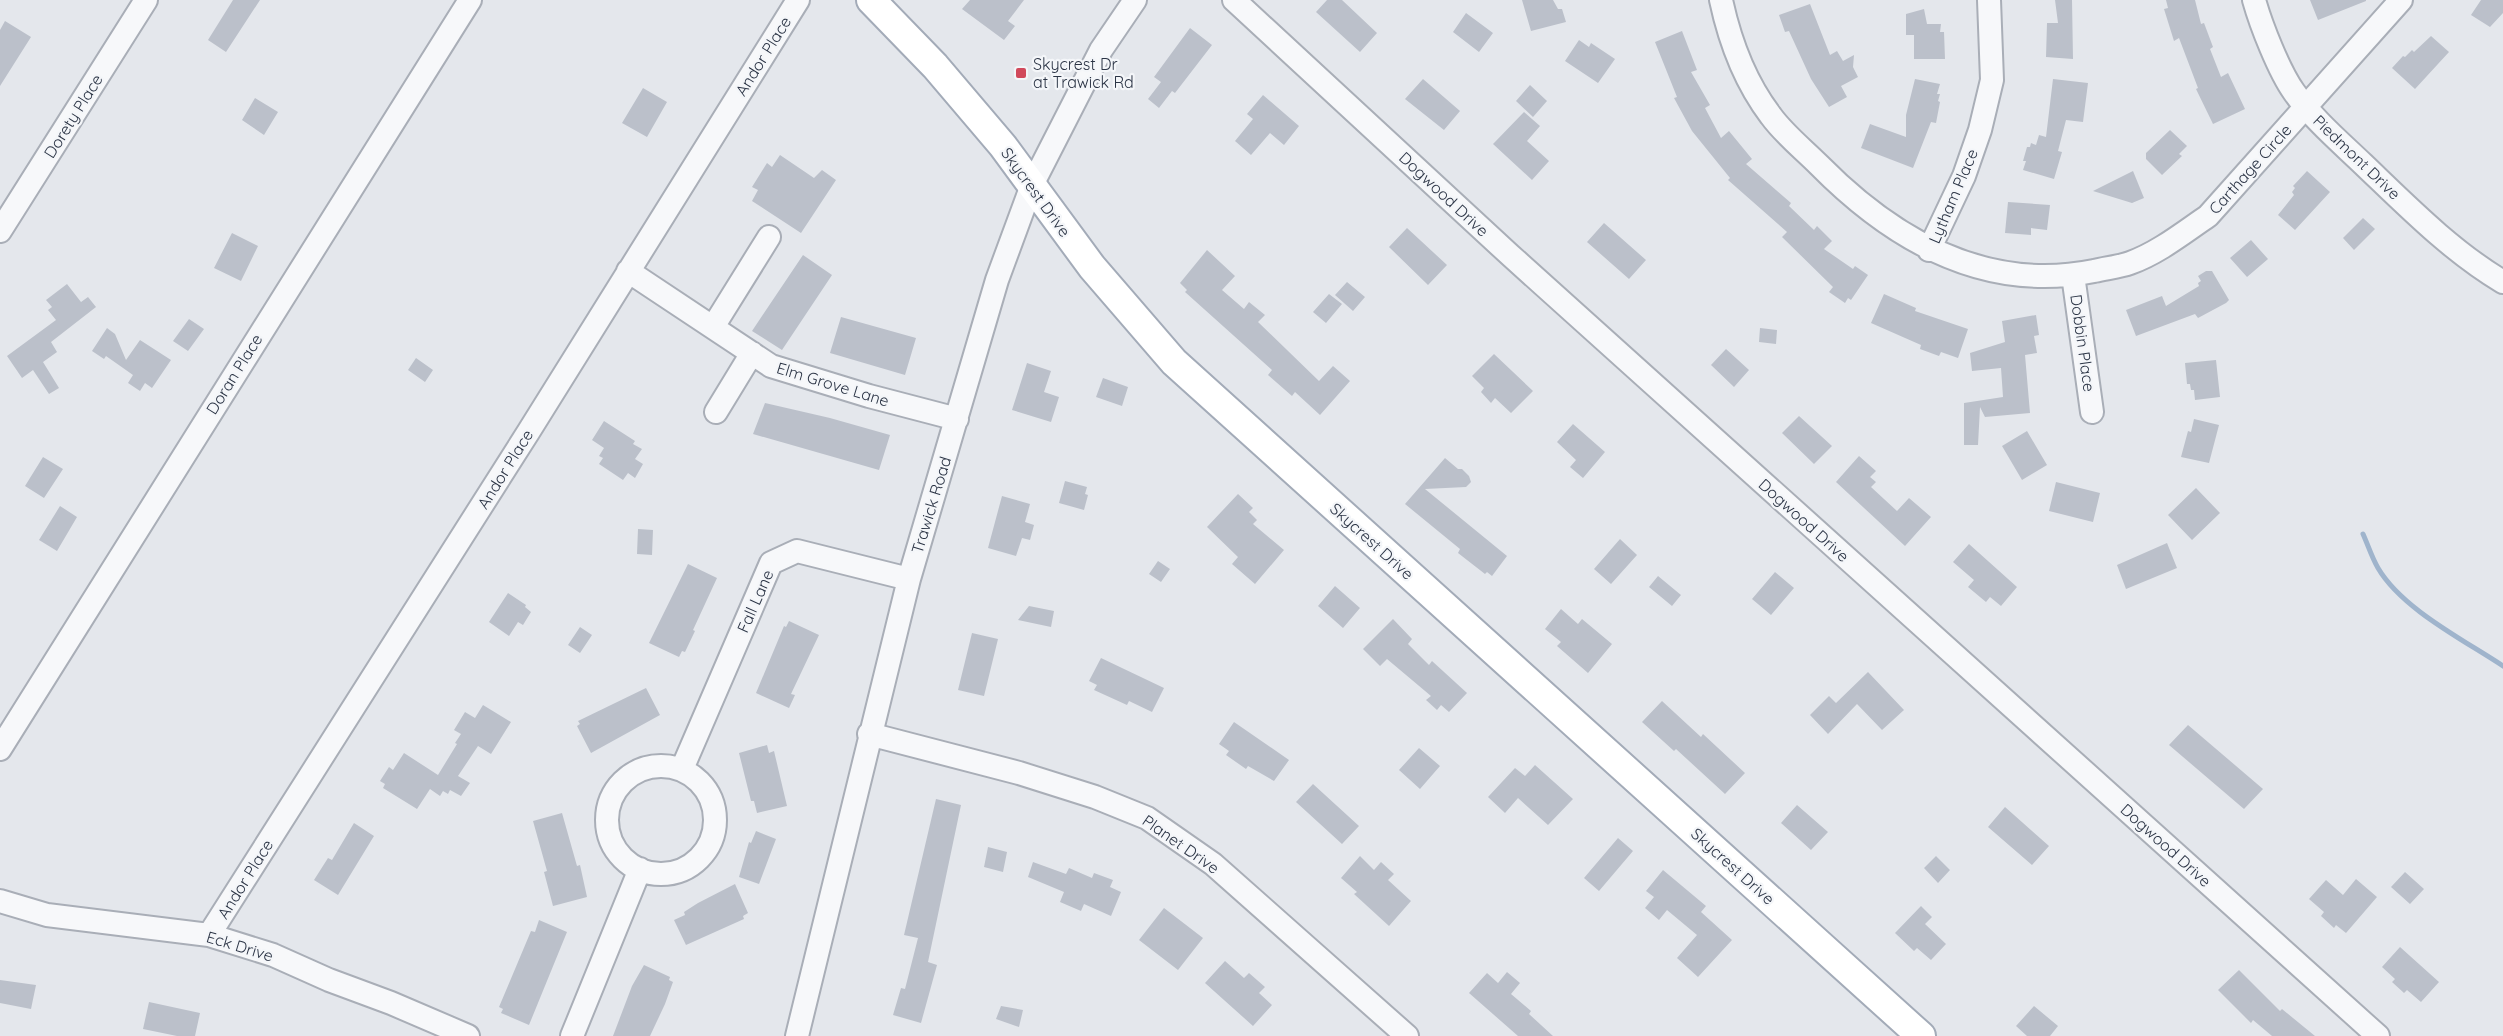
<svg xmlns="http://www.w3.org/2000/svg" width="2503" height="1036" viewBox="0 0 2503 1036" font-family="Quicksand,sans-serif">
<style>
.lines{fill:none;stroke-linecap:round;stroke-linejoin:round}
.stream{stroke:#9fb4cc;stroke-width:5}
.building{fill:#bbc0ca}
.minor-casing{stroke:#a9aeb7;stroke-width:26}
.major-casing{stroke:#a3abb8;stroke-width:32}
.minor{stroke:#f7f8fa;stroke-width:22}
.major{stroke:#fff;stroke-width:28}
.poi-dot{fill:#d1495b;stroke:#f4f6f9;stroke-width:2}
.labels{text-anchor:middle;dominant-baseline:central;stroke-width:4.5;stroke-linejoin:round;paint-order:stroke}
.street-label{font-size:16px;fill:#2b3445;stroke:#f4f6f9}
.poi-label{font-size:16px;fill:#2b3445;stroke:#f4f6f9;text-anchor:start}
</style>
<rect width="100%" height="100%" fill="#e4e7ec"/>
<g class="lines">
<path class="stream" d="M2363 534C2368 545 2372 558 2378 568 2402 609 2464 640 2503 666"/>
</g>
<path class="building" d="M233 0H260L226 52 208 40Z
M970 0H1024L1008 21 1015 26 1004 40 962 9Z
M1327 0H1342L1377 33 1360 52 1316 12Z
M1522 0H1553L1558 9H1562L1566 22 1531 31Z
M2055 0H2072L2073 59 2046 57 2047 23H2058Z
M2166 0H2195L2201 24 2204 23 2213 47 2210 49 2221 77 2228 73 2245 109 2213 124 2196 89 2198 88 2179 38 2174 41 2164 9 2168 8Z
M2310 0H2366V1L2318 20Z
M2481 0H2503V13L2490 27 2471 15Z
M1810 4 1830 55 1837 51 1843 61 1854 55 1853 67 1858 77 1841 86 1847 97 1829 107 1811 79 1789 31 1785 32 1779 15Z
M1924 9 1927 24H1941L1940 32H1944L1945 59H1914V35H1906V14Z
M1466 13 1493 33 1479 52 1453 32Z
M5 21 31 37 0 86V30Z
M1190 28 1212 45 1175 93 1172 91 1159 108 1148 99 1161 82 1154 77Z
M1682 31 1697 70 1691 72 1710 105 1705 108 1721 138 1729 131 1752 159 1746 164 1791 203 1789 206 1814 230 1817 226 1832 241 1824 249 1853 269 1855 266 1868 275 1851 300 1848 298 1845 303 1829 292 1833 287 1782 237 1787 232 1728 180 1730 178 1692 131 1674 98 1677 97 1655 42Z
M2431 36 2449 52 2415 89 2392 68 2403 56 2405 57 2412 50 2414 52Z
M1579 40 1589 47 1591 43 1615 59 1598 83 1565 61Z
M1423 79 1460 111 1444 130 1405 99Z
M1915 79 1940 84 1937 94H1940L1938 101 1940 102 1936 123 1931 122 1913 168 1861 148 1870 124 1906 137V115Z
M2053 79 2088 83 2083 122 2066 120 2058 151 2062 152 2054 179 2023 170 2026 161H2023L2027 147H2030L2031 143 2036 145 2039 135 2046 137Z
M1530 85 1547 101 1533 117 1516 101Z
M643 88 667 102 647 137 622 123Z
M1263 95 1299 126 1284 145 1270 133 1251 155 1235 141 1253 119 1247 114Z
M255 98 278 112 264 135 242 120Z
M1524 112 1540 126 1527 141 1549 161 1532 180 1493 144Z
M2170 130 2187 146 2179 154 2182 156 2162 175 2146 159V153Z
M780 155 814 178 822 170 836 180 801 233 752 201 758 190 752 187 767 163 772 167Z
M2133 171 2144 198 2132 203 2093 191Z
M2307 171 2330 192 2295 230 2278 215 2294 195 2292 192 2295 188 2293 186Z
M2008 202 2050 205 2047 230 2031 228V235L2005 233Z
M2363 218 2375 229 2354 250 2343 238Z
M1604 223 1646 260 1629 279 1587 242Z
M1407 228 1447 265 1428 285 1389 247Z
M232 233 258 246 241 281 214 268Z
M2251 240 2268 259 2247 277 2230 258Z
M1207 250 1235 276 1222 290 1244 309 1249 302 1265 315 1258 322 1319 381 1333 366 1350 381 1320 415 1295 392 1292 396 1268 375 1272 370 1185 292 1187 290 1180 283Z
M803 255 832 275 782 350 752 331Z
M2206 271H2212L2229 300 2226 303 2198 318 2195 314 2136 336 2126 310 2162 296 2166 306 2199 286 2198 283 2201 281 2198 276Z
M1347 282 1365 297 1353 311 1335 295Z
M67 284 81 302 88 297 96 307 51 342 57 352 43 362 59 388 49 394 33 370 22 378 7 356 56 320 48 310 52 307 46 300Z
M1329 294 1342 304 1326 323 1313 312Z
M1884 294 1916 308 1915 311 1968 329 1958 358 1941 352 1939 356 1920 349 1921 345 1871 323Z
M2036 315 2039 335 2034 336 2037 353 2025 355 2030 413 1985 417 1980 407 1978 445H1964V403L2003 397 2001 368 1972 371 1970 353 2005 342 2002 321Z
M841 317 916 338 905 375 830 353Z
M189 319 204 329 188 351 173 341Z
M107 328 115 334 126 360 140 340 171 360 152 388 145 383 140 391 128 383 133 375 106 356 104 359 92 351Z
M1760 328 1777 330 1776 344 1759 342Z
M1726 349 1749 370 1734 387 1711 365Z
M1494 354 1533 391 1511 413 1495 398 1491 403 1481 392 1484 388 1472 376Z
M416 358 433 370 425 382 408 370Z
M2216 360 2220 397 2195 400 2194 390H2191L2190 384H2187L2185 363Z
M1027 363 1051 371 1044 392 1059 397 1051 422 1012 410Z
M1103 378 1128 387 1122 406 1096 397Z
M765 403 830 418 890 435 879 470 753 434Z
M1799 416 1832 446 1814 464 1782 433Z
M2194 419 2219 425 2209 463 2181 457 2188 431 2191 432Z
M604 421 635 441 633 444 642 449 635 459 643 464 635 478 628 473 623 480 599 464 603 458 599 456 604 448 592 440Z
M1573 424 1605 452 1583 478 1570 467 1576 460 1557 442Z
M2027 431 2047 465 2022 480 2002 446Z
M1859 456 1876 471 1870 477 1876 482 1871 487 1897 511 1909 498 1931 517 1905 546 1836 482Z
M43 457 63 469 44 498 25 486Z
M1445 458 1458 469H1462L1469 476 1471 482 1466 487 1425 489 1507 556 1492 576 1487 572 1485 574 1458 553 1460 549 1405 504Z
M1065 481 1087 487 1085 494 1088 495 1084 510 1059 503Z
M2056 482 2100 493 2093 522 2049 511Z
M2196 488 2220 513 2192 540 2168 515Z
M1238 494 1253 508 1249 512 1257 520 1253 524 1284 550 1255 584 1232 564 1238 557 1207 527Z
M1002 496 1030 504 1025 522 1034 525 1030 540 1022 538 1016 556 988 548Z
M60 506 77 517 57 551 39 540Z
M638 529 653 530 652 555 637 554Z
M1620 539 1637 555 1611 584 1594 569Z
M2167 543 2177 568 2126 589 2117 565Z
M1969 544 2017 587 2001 606 1990 597 1986 602 1968 587 1974 580 1953 562Z
M1158 561 1170 569 1161 582 1149 574Z
M688 564 717 578 693 630 695 631 685 652 682 651 679 657 649 643Z
M1775 572 1794 588 1771 615 1752 599Z
M1658 576 1681 595 1672 606 1649 587Z
M1335 586 1360 608 1343 628 1318 606Z
M508 593 526 605 525 607 531 612 523 625 518 622 509 636 489 622Z
M1029 606 1054 611 1051 627 1018 620Z
M1561 609 1578 624 1582 619 1612 644 1588 673 1557 646 1561 642 1545 629Z
M1393 619 1412 639 1408 644 1429 665 1432 661 1467 693 1449 712 1441 705 1437 710 1426 700 1431 696 1387 659 1380 666 1363 649Z
M789 621 819 635 791 694 795 695 789 708 756 693 784 626 786 627Z
M580 627 592 635 580 653 568 645Z
M972 633 998 639 984 696 958 690Z
M1101 658 1164 688 1152 712 1129 701 1127 705 1094 690 1097 685 1089 681Z
M1868 672 1904 710 1882 730 1857 704 1828 734 1810 715 1829 696 1836 703Z
M646 688 660 715 591 753 577 726 580 724 578 721Z
M1662 701 1701 737 1703 734 1745 773 1725 794 1676 749 1674 751 1642 722Z
M483 705 511 722 491 754 478 746 458 776 470 783 461 796 450 790 448 794 443 791 440 796 430 789 417 809 383 788 385 784 380 781 389 767 393 770 404 753 438 775 457 744 455 743 461 734 454 730 465 712 475 718Z
M1234 722 1289 760 1274 781 1248 766 1246 769 1226 755 1229 751 1219 744Z
M2188 725 2263 789 2244 809 2169 745Z
M767 745 769 753 774 751 787 806 757 813 754 801H751L739 753Z
M1419 748 1440 766 1420 789 1399 770Z
M1535 765 1573 799 1548 825 1518 798 1505 813 1488 797 1515 768 1525 776Z
M1313 784 1359 826 1342 844 1296 802Z
M936 799 961 805 928 962 937 965 921 1023 893 1015 901 988 905 989 918 938 904 935Z
M1797 805 1828 832 1811 850 1781 823Z
M2005 807 2049 846 2032 865 1988 827Z
M562 813 577 866 580 865 587 897 553 906 544 872 547 871 533 821Z
M354 823 374 836 338 895 314 880 328 858 332 860Z
M756 831 776 839 759 884 739 877 749 842 751 843Z
M1618 838 1633 851 1599 891 1584 878Z
M988 847 1007 852 1003 872 984 867Z
M1360 856 1374 870 1381 862 1394 874 1388 880 1411 901 1389 926 1354 894 1357 892 1341 878Z
M1936 856 1950 870 1938 883 1924 868Z
M1033 862 1066 874 1069 868 1092 878 1094 873 1113 880 1110 887 1121 892 1111 916 1084 904 1081 911 1060 902 1064 892 1028 877Z
M1663 870 1706 906 1701 912 1732 940 1698 977 1677 958 1697 935 1667 910 1659 920 1645 908 1654 897 1646 891Z
M2405 872 2424 889 2410 904 2391 887Z
M2356 879 2377 897 2346 933 2336 925 2334 928 2321 916 2324 912 2309 899 2326 880 2343 895Z
M735 884 748 913 743 916 744 919 686 945 674 920 685 915 684 912 698 903Z
M1921 906 1932 917 1925 924 1946 944 1931 960 1917 948 1914 951 1895 933Z
M1164 908 1203 938 1178 970 1139 940Z
M539 920 567 932 529 1025 501 1013 503 1009 499 1007 531 931 535 932Z
M2400 947 2439 982 2421 1002 2407 990 2404 993 2392 982 2395 979 2382 967Z
M1225 961 1244 978 1249 973 1265 987 1259 993 1272 1005 1253 1026 1205 983Z
M644 965 670 977 669 980 673 982 665 1004 650 1036H613L632 986Z
M2239 970 2280 1011 2282 1009 2315 1036H2272L2253 1020 2251 1023 2218 990Z
M1507 972 1520 983 1511 994 1531 1011 1529 1014 1553 1036H1518L1469 993 1487 973 1498 983Z
M0 980 36 985 31 1009 0 1003Z
M149 1002 200 1013 195 1036H177L143 1029Z
M1001 1006 1023 1010 1019 1027 996 1019Z
M2034 1006 2058 1026 2050 1036H2027L2016 1026Z"/>
<g class="lines">
<g class="minor-casing">
<path id="minor" d="M1234 0 1510 255 2378 1036
M1721 0C1730 42 1745 82 1771 116 1784 134 1803 149 1819 165 1893 240 1985 293 2094 271 2106 268 2119 267 2130 263 2158 253 2183 233 2208 216L2401 0
M2254 0C2261 25 2279 71 2294 92 2313 119 2340 142 2363 164 2407 206 2451 251 2503 282
M0 231 146 0
M1929 250 1964 176 1980 130 1992 80 1989 0
M628 271 771 366 869 396 957 419
M2073 275 2092 412
M713 327 769 237
M716 412 752 353
M869 734 1019 773 1095 797 1147 818 1213 864 1407 1036
M0 749 470 0
M607 820a54 54 0 1 1 108 0a54 54 0 1 1-108 0Z
M682 769 771 563 797 551 909 579
M0 901 47 915 209 935 273 955 329 980 391 1003 468 1036
M209 935 529 431 798 0
M572 1036 640 869
M797 1036 909 579 997 280 1032 185 1101 50 1135 0"/>
</g>
<g class="major-casing">
<path id="major" d="M871 0 935 66 1003 146 1092 267 1174 362 1921 1036"/>
</g>
<use href="#minor" class="minor"/>
<use href="#major" class="major"/>
</g>
<rect class="poi-dot" x="1015" y="67" width="12" height="12" rx="3"/>
<g class="labels">
<g class="street-label">
<text transform="translate(763 56) rotate(-58)">Andor Place</text>
<text transform="translate(73 116) rotate(-58)">Dorety Place</text>
<text transform="translate(2357 157) rotate(44)">Piedmont Drive</text>
<text transform="translate(2250 169) rotate(-48)">Carthage Circle</text>
<text transform="translate(1036 192) rotate(54)">Skycrest Drive</text>
<text transform="translate(1444 194) rotate(43)">Dogwood Drive</text>
<text transform="translate(1953 196) rotate(-67)">Lytham Place</text>
<text transform="translate(2083 343) rotate(82)">Dobbin Place</text>
<text transform="translate(234 374) rotate(-58)">Doran Place</text>
<text transform="translate(833 384) rotate(17)">Elm Grove Lane</text>
<text transform="translate(505 469) rotate(-58)">Andor Place</text>
<text transform="translate(931 505) rotate(-73)">Trawick Road</text>
<text transform="translate(1804 520) rotate(42)">Dogwood Drive</text>
<text transform="translate(1372 541) rotate(42)">Skycrest Drive</text>
<text transform="translate(755 601) rotate(-66)">Fall Lane</text>
<text transform="translate(1181 844) rotate(35)">Planet Drive</text>
<text transform="translate(2166 845) rotate(42)">Dogwood Drive</text>
<text transform="translate(1733 866) rotate(42)">Skycrest Drive</text>
<text transform="translate(245 879) rotate(-58)">Andor Place</text>
<text transform="translate(240 946) rotate(17)">Eck Drive</text>
</g>
<g class="poi-label">
<text x="1033" y="64">Skycrest Dr<tspan x="1033" dy="18">at Trawick Rd</tspan></text>
</g>
</g>
</svg>
